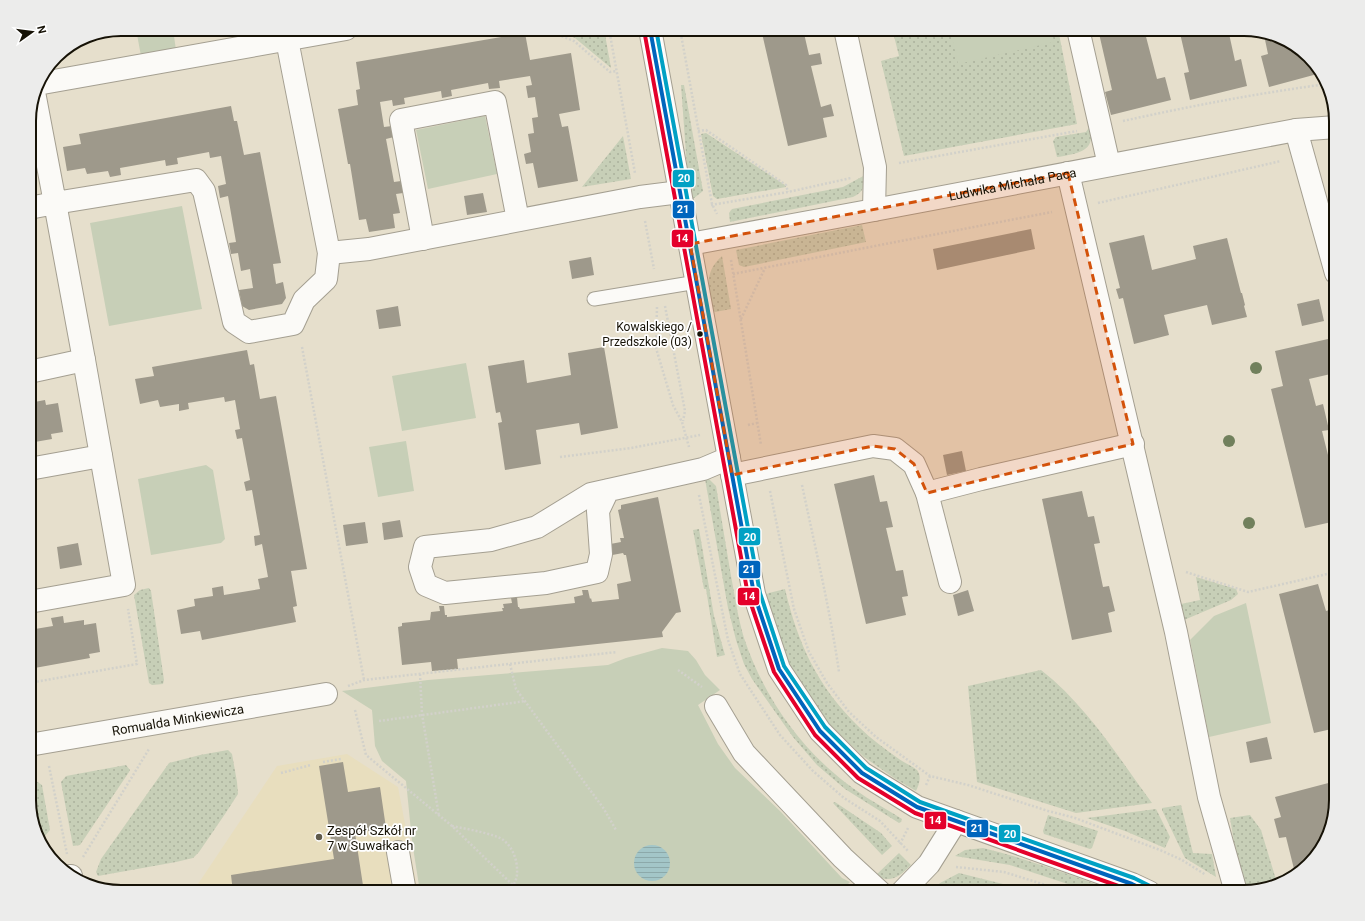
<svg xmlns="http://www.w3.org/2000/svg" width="1365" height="921" viewBox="0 0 1365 921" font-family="Roboto,sans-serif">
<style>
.built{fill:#e8debe}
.grass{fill:url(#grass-dots)}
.park{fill:#c7cfb7}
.water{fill:url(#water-rules)}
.building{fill:#9e998b}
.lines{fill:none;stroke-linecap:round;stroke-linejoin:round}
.lane-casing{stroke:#a49f91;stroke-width:15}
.street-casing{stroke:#a49f91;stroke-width:24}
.secondary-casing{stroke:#a49f91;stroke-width:24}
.path{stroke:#d2d1ca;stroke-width:2.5;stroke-dasharray:2 2;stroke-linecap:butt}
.lane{stroke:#fbfaf7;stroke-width:13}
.street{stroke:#fbfaf7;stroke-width:22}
.secondary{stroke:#fbfaf7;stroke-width:22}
.bus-1-casing{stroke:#fff;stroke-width:7}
.bus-2-casing{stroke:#fff;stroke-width:7}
.bus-3-casing{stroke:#fff;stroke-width:7}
.bus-1{stroke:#0065bd;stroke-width:4}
.bus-2{stroke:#e4002b;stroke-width:4}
.bus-3{stroke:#01a1c4;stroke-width:4}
.tree{fill:#71805c}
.marked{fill:#d3520b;fill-opacity:0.2;stroke:#d3520b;stroke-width:3;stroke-dasharray:8 5;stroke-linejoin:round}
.bus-dot{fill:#161206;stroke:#fff;stroke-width:1.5}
.poi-dot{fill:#5f5a4b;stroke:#fff;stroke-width:1.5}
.labels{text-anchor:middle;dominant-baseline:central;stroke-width:3.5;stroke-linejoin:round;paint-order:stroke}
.bus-label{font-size:12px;fill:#161206;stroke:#fff;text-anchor:end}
.street-label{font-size:13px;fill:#161206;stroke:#fff}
.poi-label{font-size:13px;fill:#161206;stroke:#fff;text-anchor:start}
.rim{fill:none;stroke:#161206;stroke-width:2}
.line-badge{stroke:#fff;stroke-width:1.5}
.badge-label{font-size:11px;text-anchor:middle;font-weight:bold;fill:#fff}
</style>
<defs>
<pattern id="grass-dots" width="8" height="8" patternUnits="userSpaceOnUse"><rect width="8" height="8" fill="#c7cfb7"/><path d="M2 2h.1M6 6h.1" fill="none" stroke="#aab19c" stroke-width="1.8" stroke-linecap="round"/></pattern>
<pattern id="water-rules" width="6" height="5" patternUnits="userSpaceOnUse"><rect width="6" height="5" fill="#a3c6c8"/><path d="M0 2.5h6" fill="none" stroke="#8ca9aa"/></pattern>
</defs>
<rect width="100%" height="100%" fill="#e6dfcc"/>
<path class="built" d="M347 754 398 787 418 892H174L196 887 277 766Z"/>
<path class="grass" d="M552 29H604L611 68 575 38Z
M920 29H1058L1077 124 904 156 881 61 899 56 894 36 902 32Z
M681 85H684L703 191 693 199 687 168Z
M1089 128C1098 152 1074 154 1057 157L1053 141 1056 137 1086 132 1088 129Z
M706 133 785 185 786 187 717 199 713 196 701 134Z
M623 136 631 179 582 187Z
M867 174C865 185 864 192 853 197L730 222 729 213 732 209 843 187Z
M862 225 866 242 744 267 739 265 736 250Z
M722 256 731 309 715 312 712 310C709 288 703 273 722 256Z
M705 479H709L716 486C721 516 726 546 731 576 735 597 738 618 744 638 763 695 799 747 846 783 864 797 883 807 902 819L901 822 899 823 845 789 817 765 793 737 752 679 744 664 736 640 728 608Z
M699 529 714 616 725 655 717 657 706 589H704L693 530Z
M1196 577 1236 589 1238 594 1231 600 1184 620 1181 604 1200 600Z
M149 588 151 591 164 680 163 684 152 685 149 683 134 595 140 590Z
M785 589C798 644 817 686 859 727 871 739 885 749 899 759 904 763 913 766 917 770 922 777 919 784 916 791L894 778 864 757 828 723 792 670 785 655 774 622 767 598V594L769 593Z
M1041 670C1087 706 1118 757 1152 803L1076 813 977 782 968 686Z
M228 750 232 754 237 782 238 794 225 814 199 852 193 858 176 862 98 876 96 872 101 859 169 763 200 755Z
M126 765 130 770 129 772 80 845 73 846 61 782 66 776Z
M36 781 42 785 50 830 45 836 38 835 29 806V782Z
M835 802 881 833 892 846 882 855 833 803Z
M1181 805 1193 853 1212 854 1216 877 1185 858 1162 810V808Z
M1156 809 1170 837 1165 848 1125 831 1087 818Z
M1048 815 1098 831 1092 848 1090 849 1044 834 1043 831Z
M1250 815 1261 830 1277 883 1245 892 1242 889 1230 818Z
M983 848C1028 859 1072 875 1116 892H1092L1010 865 955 856 965 850Z
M899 853 911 865C899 877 892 883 875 876Z
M959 873 1035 892H931L940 883Z"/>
<path class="park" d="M136 29H173L176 50 141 56Z
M950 29H1051L1054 42 958 64Z
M485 116 497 174 428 189 416 130Z
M182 206 202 309 109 326 90 223Z
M466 363 476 418 402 431 392 376Z
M406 441 414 491 378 497 369 447Z
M206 465 213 470 225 539 221 543 151 555 138 479Z
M1246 603 1271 723 1209 737 1190 640 1214 616Z
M662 648 688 651 696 660 705 675 720 690 698 705 718 744 735 768 781 812 842 878 850 882 840 892H420L412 841 406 781 382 761 375 746 372 710 342 691 428 680 608 665 626 658Z"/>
<path class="water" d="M634 863a18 18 0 1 1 36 0a18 18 0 1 1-36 0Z"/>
<path class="building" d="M761 29H803L809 55 820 53 822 64 811 66 821 107 831 104 834 116 823 118 827 137 788 146Z
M901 29H916V30L902 32Z
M1098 29H1144L1157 79 1165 77 1171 100 1111 115 1105 92 1112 90Z
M1179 29H1228L1235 61 1241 59 1247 86 1190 100 1184 73 1189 72Z
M525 33 530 60 571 53 580 110 559 114 562 127 568 126 578 181 538 188 533 163 526 164 524 154 531 152 528 134 534 133 532 118 538 117 535 97 528 98 526 86 532 85 530 76 499 81 500 88 489 89 488 83 451 90 452 96 442 98 441 91 404 98 405 104 393 106 392 100 380 102 384 127 392 126 394 137 386 139 394 182 401 181 403 193 396 194 400 213 393 214 395 228 369 232 366 219 359 220 350 164H348L338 109 358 105 356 90 360 89 356 62Z
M1264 35 1295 45 1321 73 1269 87 1261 56 1268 54Z
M231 106 234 121H237L244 155 260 152 281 263 273 264 276 284 283 282 286 298 282 304 249 310 242 306 239 290 253 288 250 269 241 271 238 253 231 254 229 243 236 242 228 196 220 198 218 186 226 184 221 156 210 158 209 152 177 158 178 164 166 166 165 160 120 168 121 175 110 177 108 171 87 174 85 168 67 171 63 147 81 144 79 134Z
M483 193 487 212 467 215 464 196Z
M1031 229 1035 249 937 270 933 249Z
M1144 235 1152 270 1196 259 1193 246 1227 238 1241 293H1242L1245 305 1244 306 1247 317 1212 325 1207 305 1164 315 1169 335 1134 344 1123 298 1119 299 1116 289 1120 288 1109 243Z
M591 257 594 275 572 279 569 261Z
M1319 299 1324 321 1302 326 1297 304Z
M398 306 401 326 379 329 376 310Z
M1328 339 1335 373 1309 379 1316 406 1323 404 1329 430 1322 431 1333 475 1336 474V521L1305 528 1271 389 1283 386 1275 351Z
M604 347 618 428 581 435 579 423 536 430 541 464 505 470 498 423 502 422 500 412 496 413 488 366 524 360 527 383 571 375 568 353Z
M247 350 250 365 254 364 260 399 276 396 307 569 291 571 297 606 293 607 296 622 202 640 200 631 181 634 177 610 195 606 194 599 213 596 212 588 223 586 224 595 260 589 258 579 268 577 262 544 255 546 254 536 260 535 252 490 246 491 244 482 250 480 242 438 237 439 235 430 240 429 235 400 225 402 224 397 188 403 189 409 179 411V404L160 407 158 400 140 404 135 379 154 376 152 367Z
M45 400 46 405 58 403 63 432 51 434 52 439 29 443V403Z
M962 451 966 471 947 475 943 455Z
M874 475 880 502 887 501 893 527 886 528 896 571 903 570 908 596 902 597 906 615 866 624 834 484Z
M1082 491 1088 517 1094 516 1100 543 1094 544 1103 587 1109 586 1115 611 1108 613 1112 632 1072 640 1042 499Z
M658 497 681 612 676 613 662 632 663 637 457 659 458 669 432 671 431 662 402 665 398 627 402 626V623L430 620 431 612 440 611 439 606H444L445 615H447V617L503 611 502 608H504L503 604 512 603 511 598 517 597 518 607H519L520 609 575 603 574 597 583 595 582 590H588L590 599 591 598 592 602 619 599 617 584 631 581 626 555H624L623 553 607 556 605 545 621 542 620 538H624L618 510 621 509V505Z
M400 520 403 537 384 540 382 523Z
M365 522 368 543 346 546 343 525Z
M78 543 82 565 60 569 57 547Z
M33 544 37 565 29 566V545Z
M1318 584 1326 611 1332 609 1336 625V635L1332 636 1336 653V728L1314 733 1279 594Z
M968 590 974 611 958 616 953 595Z
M63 616 64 623 84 620V625L96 623 100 652 89 654 90 658 29 669V630L53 626 51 618Z
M1267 737 1272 759 1250 763 1246 742Z
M343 762 348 792 380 787 386 828 355 833 364 892H233L231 875 334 859 319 766Z
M1336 781V800L1320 851 1289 880 1288 874 1295 873 1286 837 1279 838 1274 819 1281 817 1275 797Z"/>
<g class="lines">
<g class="lane-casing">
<path id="lane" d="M594 299 697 282"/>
</g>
<g class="street-casing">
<g id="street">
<path d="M845 29 875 167 874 210"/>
<path d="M1078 29 1109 165"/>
<path d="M37 84 346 29"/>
<path d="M34 92 55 203 196 180 204 191 234 322 249 332 293 324 304 300 326 279 329 253 287 40"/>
<path d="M1296 130 1336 273"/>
<path d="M1068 173 1176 632 1209 797 1236 892"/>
<path d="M29 208 55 203 84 360 29 372"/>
<path d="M423 239 401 120 495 102 518 220"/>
<path id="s1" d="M690 244 874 210 1296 130 1336 127"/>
<path d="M329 253 369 249 640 197 680 192"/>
<path d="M29 469 101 456"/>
<path d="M732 475 873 446 895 449 914 464 927 493 981 479 1133 444"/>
<path d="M608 490 598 511 601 554 597 572 546 583 445 593 426 585 420 567 425 547 491 540 537 527 591 494 703 469 729 458"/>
<path d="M927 493 950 582"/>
<path d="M29 602 124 585 84 360"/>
<path d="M716 706 744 753 843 858 880 892"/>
<path id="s2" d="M29 745 326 694"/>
<path d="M398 852 405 892"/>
<path d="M70 876H71"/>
<path d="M902 892 929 864 956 821"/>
</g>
</g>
<g class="secondary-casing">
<path id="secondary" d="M650 29 754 594 779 669 820 731 862 773 917 807 1132 884 1149 892"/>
</g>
<path class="path" d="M543 29 574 41 610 72 617 71
M609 29 635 173
M680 29 712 204 717 214
M1123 121C1191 106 1259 93 1327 84
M698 131 706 130 786 185 788 192
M1329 154 1336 157
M899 163 1077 131
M1098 203 1281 161
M711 205 788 192 851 178
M645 221 654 269
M731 260 761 445
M733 274 880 245 1052 212
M665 306 685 411 683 421
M657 307 656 348 673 405 682 422 689 447
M741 319 765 268
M302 347 364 680
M748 425 757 423
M560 457 631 448 700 435
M802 485C815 547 830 609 839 672
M770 491 794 609 809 652 827 683 849 712 876 737 930 776 968 785 1048 811 1075 818 1160 850 1182 860 1206 875
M699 495 728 640 740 674 780 735 813 771 844 798 880 821 908 851
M1186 572 1248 592 1336 572
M510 664 516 689 604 809 616 830
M678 670 702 687
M420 674 422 714 439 816
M29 683 137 664 128 609
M348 686 364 680 617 652
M355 710 366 755 452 826 520 892
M379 721 526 701
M323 762 341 759
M49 766 67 854
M281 773 311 765
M926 785 930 776
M452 826C467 829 484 832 498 837 512 843 518 860 517 874 517 878 515 882 513 886
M900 844 908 828
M83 857 149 749
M956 867 1004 872 1068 892"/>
<use href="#lane" class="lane"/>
<use href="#street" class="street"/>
<use href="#secondary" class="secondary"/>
<g class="bus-1-casing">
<path id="bus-1" d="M650 29 754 594 779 669 820 731 862 773 917 807 1132 884 1149 892"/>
</g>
<g class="bus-2-casing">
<path id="bus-2" d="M644 30 748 595 774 672 815 735 858 778 915 813 1135 892"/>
</g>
<g class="bus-3-casing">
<path id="bus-3" d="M656 29 760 593 784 666 825 727 866 768 920 802 1134 878 1152 887"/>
</g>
<use href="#bus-1" class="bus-1"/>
<use href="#bus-2" class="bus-2"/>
<use href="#bus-3" class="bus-3"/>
</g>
<g class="tree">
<circle cx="1256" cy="368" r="6"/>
<circle cx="1229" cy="441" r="6"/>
<circle cx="1249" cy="523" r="6"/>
</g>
<path class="marked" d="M1068 173 1133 444 927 493 914 464 895 449 873 446 732 475 690 244Z"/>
<circle class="bus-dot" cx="700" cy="334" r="3.5"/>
<circle class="poi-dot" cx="319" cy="837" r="4"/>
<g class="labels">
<g class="bus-label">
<text x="692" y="327">Kowalskiego /<tspan x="692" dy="15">Przedszkole (03)</tspan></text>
</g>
<g class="street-label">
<text stroke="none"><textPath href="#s1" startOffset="328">Ludwika Michała Paca</textPath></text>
<text stroke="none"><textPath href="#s2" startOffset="151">Romualda Minkiewicza</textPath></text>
</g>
<g class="poi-label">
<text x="327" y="830">Zespół Szkół nr<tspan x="327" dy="15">7 w Suwałkach</tspan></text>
</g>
</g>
<path d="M0 0H1365V921H0ZM121 36H1244A85 85 0 0 1 1329 121V800A85 85 0 0 1 1244 885H121A85 85 0 0 1 36 800V121A85 85 0 0 1 121 36Z" fill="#ececeb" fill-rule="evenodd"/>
<path class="rim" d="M121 36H1244A85 85 0 0 1 1329 121V800A85 85 0 0 1 1244 885H121A85 85 0 0 1 36 800V121A85 85 0 0 1 121 36Z"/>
<g class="line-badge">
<rect x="672" y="169" width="23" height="19" rx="4" fill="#01a1c4"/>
<rect x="672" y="200" width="23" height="19" rx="4" fill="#0065bd"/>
<rect x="671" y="229" width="23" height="19" rx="4" fill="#e4002b"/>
<rect x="738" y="527" width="23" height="19" rx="4" fill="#01a1c4"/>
<rect x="738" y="560" width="23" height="19" rx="4" fill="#0065bd"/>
<rect x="737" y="587" width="23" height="19" rx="4" fill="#e4002b"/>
<rect x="924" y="811" width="23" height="19" rx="4" fill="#e4002b"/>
<rect x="966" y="819" width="23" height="19" rx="4" fill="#0065bd"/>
<rect x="998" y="824" width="23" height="19" rx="4" fill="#01a1c4"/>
</g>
<g class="badge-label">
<text x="684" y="182">20</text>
<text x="683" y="213">21</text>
<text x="682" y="242">14</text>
<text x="750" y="541">20</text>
<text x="749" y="573">21</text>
<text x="749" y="600">14</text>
<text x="935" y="824">14</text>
<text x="977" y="832">21</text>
<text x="1010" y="838">20</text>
</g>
<g transform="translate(32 32) rotate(76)" stroke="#ffffff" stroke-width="3" paint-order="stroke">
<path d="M0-3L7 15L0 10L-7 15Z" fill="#161206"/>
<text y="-6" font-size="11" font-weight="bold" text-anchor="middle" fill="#161206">N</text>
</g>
</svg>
